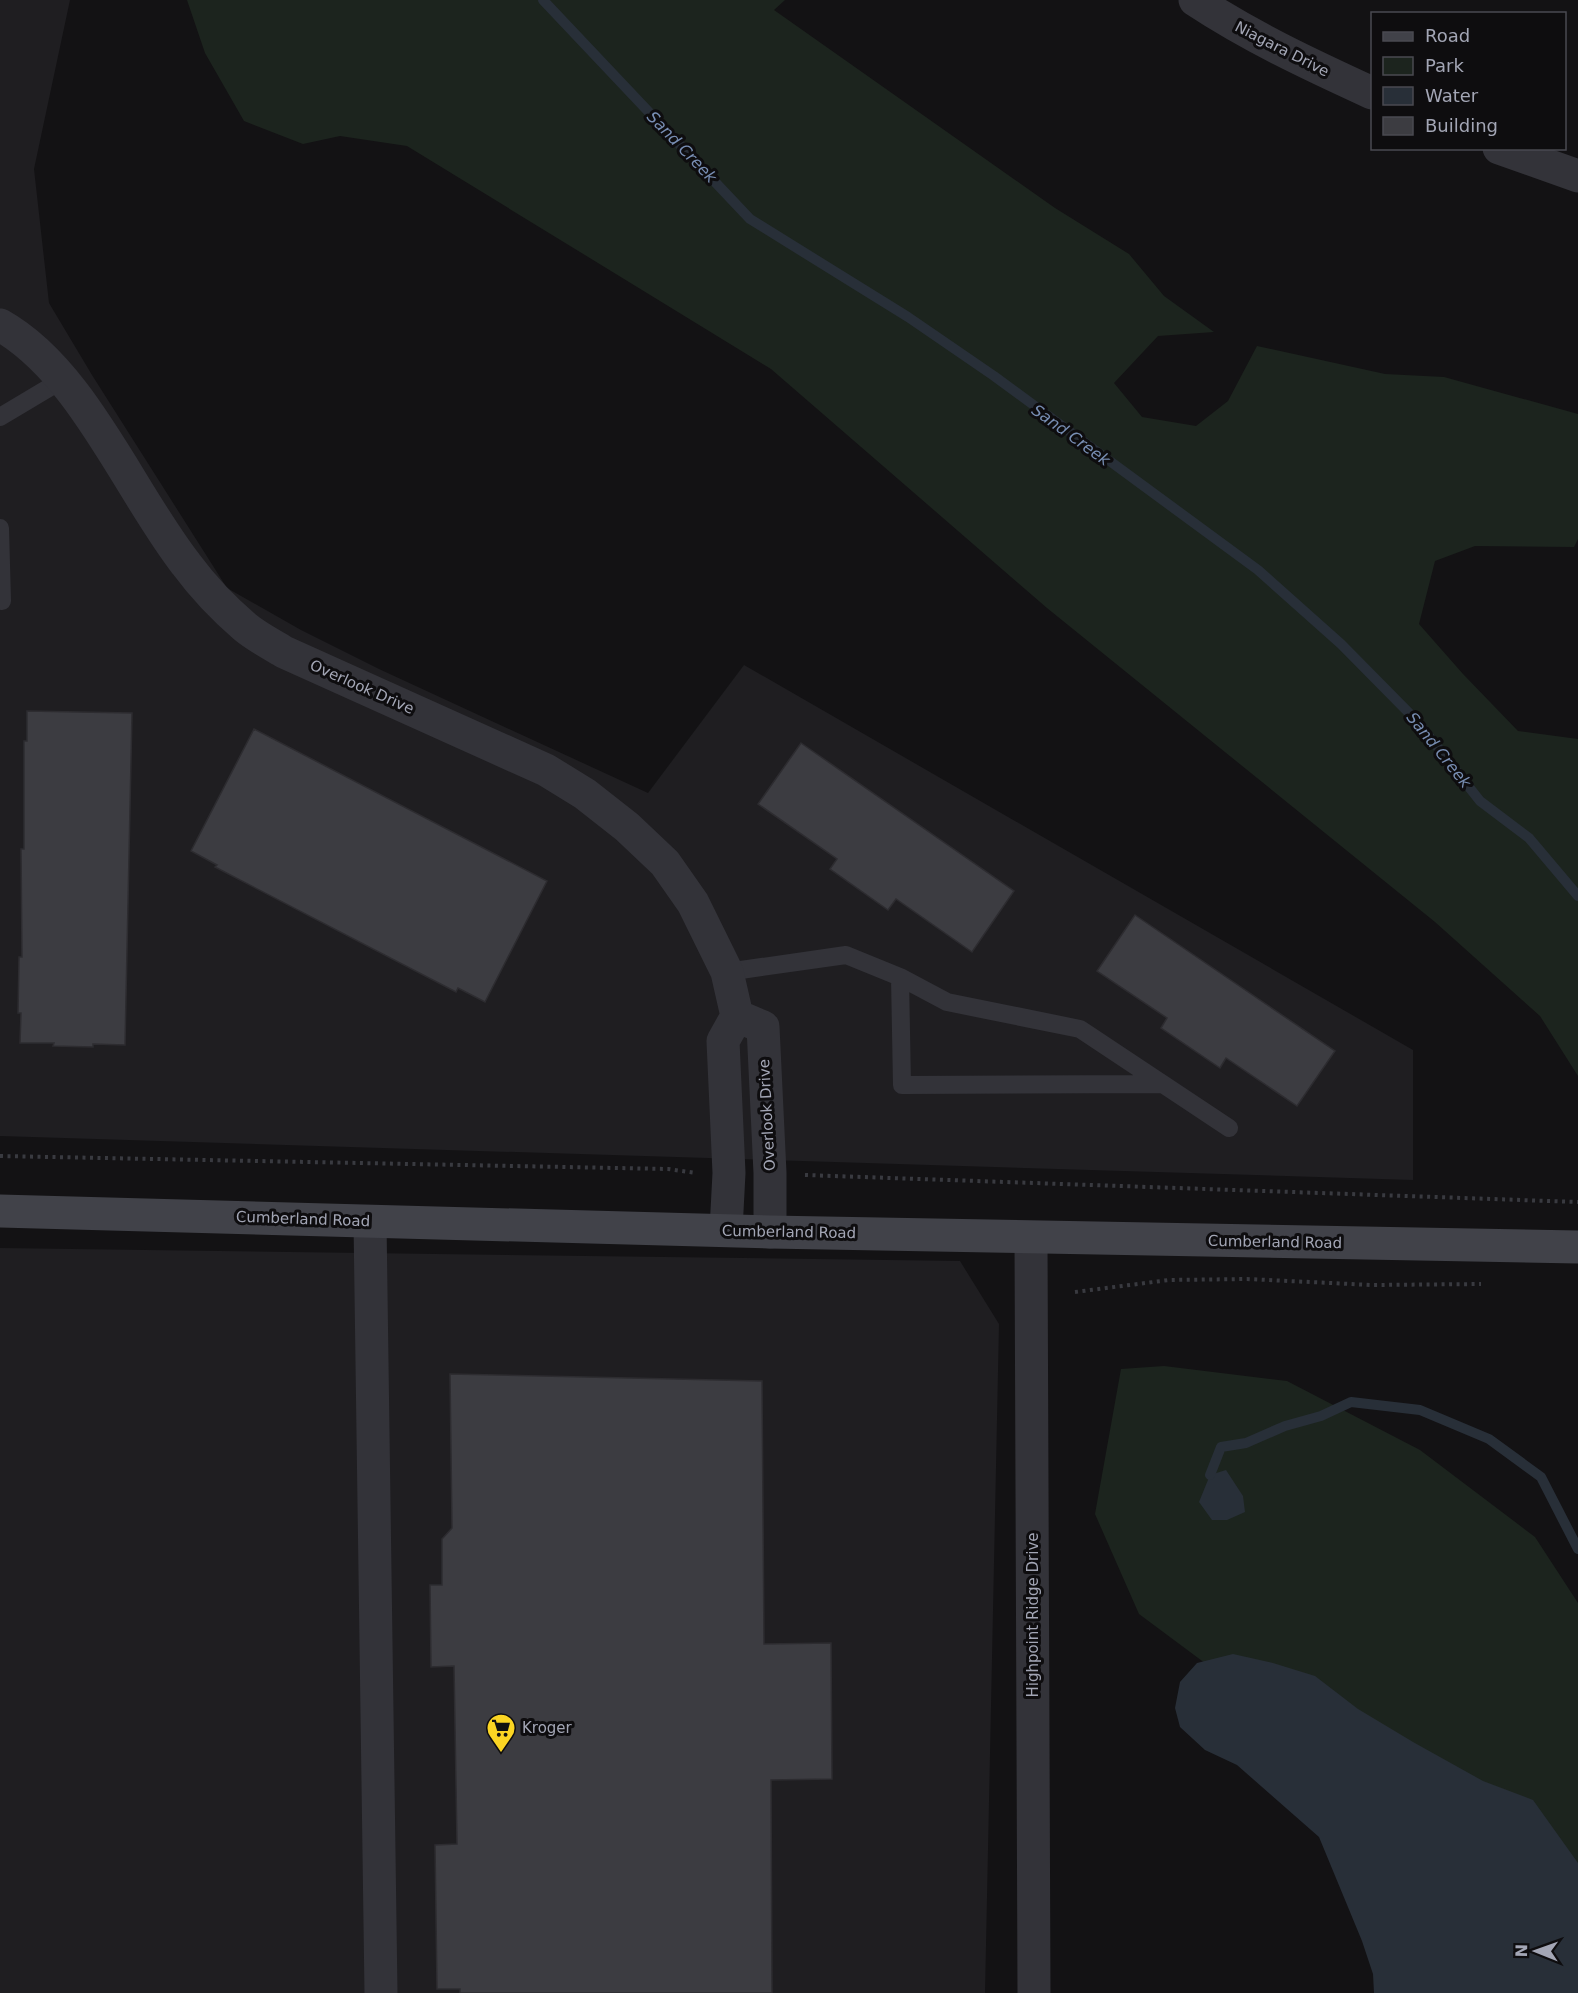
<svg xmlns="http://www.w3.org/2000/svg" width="1578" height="1993" viewBox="0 0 1578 1993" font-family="'DejaVu Sans',sans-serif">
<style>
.built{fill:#1f1e21}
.green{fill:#1c241e}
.water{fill:#282f38}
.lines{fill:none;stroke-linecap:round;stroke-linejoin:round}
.stream{stroke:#282f38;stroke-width:10}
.building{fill:#3c3c41;stroke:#2d2c30;stroke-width:1.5}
.path{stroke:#393a40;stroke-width:4;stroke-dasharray:3 4.5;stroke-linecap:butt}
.service{stroke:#333339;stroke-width:18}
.minor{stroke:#333339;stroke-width:33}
.tertiary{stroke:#333339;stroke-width:33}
.secondary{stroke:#414249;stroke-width:33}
.labels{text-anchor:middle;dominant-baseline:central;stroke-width:6;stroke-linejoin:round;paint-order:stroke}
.street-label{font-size:15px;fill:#a3a6b5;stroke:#0e0d0f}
.poi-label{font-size:15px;fill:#a3a6b5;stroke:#0e0d0f;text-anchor:start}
.water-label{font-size:16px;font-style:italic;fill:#788eb3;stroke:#0e0d0f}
</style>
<rect width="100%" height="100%" fill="#131214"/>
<path class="built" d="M0 0H70L34 169 49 303 92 375 227 588 301 630 379 669 648 793 744 665 1413 1050V1180L0 1136Z
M0 1248 960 1261 999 1324 985 1993H0Z"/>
<path class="green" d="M187 0H785L774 10 1055 208 1129 254 1164 296 1214 332 1158 336 1114 383 1142 417 1196 426 1228 401 1257 346 1385 374 1444 377 1578 414V539L1574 547 1475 546 1435 561 1419 624 1463 674 1518 731 1578 739V1076L1540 1016 1435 922 1047 608 771 369 407 146 340 136 303 144 244 121 205 53Z
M1164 1366 1287 1381 1420 1450 1535 1537 1578 1603V1934L1268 1710 1139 1614 1095 1514 1121 1369Z"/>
<path class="water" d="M1226 1470 1243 1496 1245 1512 1227 1520H1212L1199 1502 1210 1475Z
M1233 1654 1273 1663 1315 1676 1358 1709 1413 1742 1483 1781 1533 1800 1578 1863V1993H1374L1373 1974 1362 1941 1319 1837 1237 1765 1205 1750 1180 1727 1175 1708 1180 1682 1197 1663Z"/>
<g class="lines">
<path class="stream" d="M543 0 750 219 908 317 994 376 1258 570 1341 644 1416 720 1480 801 1529 838 1578 896
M1210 1475 1221 1447 1246 1443 1285 1426 1321 1416 1351 1402 1420 1410 1489 1439 1541 1477 1578 1549"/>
</g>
<path class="building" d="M27 711 132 713 125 1045 93 1044V1047L53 1046 54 1043H20L21 1013H18L19 957H22L21 849H24V741H27Z
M254 729 547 881 485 1002 458 988 456 992 215 867 217 865 191 851Z
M801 743 1014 891 972 952 896 899 888 910 830 869 837 859 758 804Z
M1135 915 1335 1051 1297 1106 1226 1058 1220 1068 1161 1028 1167 1018 1097 971Z
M450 1374 762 1381 764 1644 831 1643 832 1779 771 1780 772 1993H460V1989H437L435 1845 457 1844 454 1666 431 1667 430 1585H442V1539L452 1528Z"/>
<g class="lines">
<path class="path" d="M0 1156 668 1169 696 1173
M805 1175 1578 1202
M1075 1292 1169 1280 1247 1279 1372 1285 1481 1284"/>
<path class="service" d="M0 417 62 380
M0 528 2 601
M727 972 846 955 900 977 947 1002 1080 1029 1229 1128
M900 977 902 1085 1162 1084"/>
<path class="minor" d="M1195 0C1251 37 1311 65 1372 93
M1499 148 1578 176
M370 1222 381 1993
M1031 1238 1034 1993"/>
<path class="tertiary" d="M0 325C82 371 129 491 186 564 203 587 224 609 245 627 257 637 271 644 284 652L546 770 585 794 627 827 665 863 693 903 727 972 737 1016 723 1041 729 1173 726 1230
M737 1016 763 1027 770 1173V1232"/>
<path class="secondary" d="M0 1211 770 1232 1578 1247"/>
</g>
<defs>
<g id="supermarket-pin" transform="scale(1.5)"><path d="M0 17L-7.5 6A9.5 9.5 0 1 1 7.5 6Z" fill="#fbd523" stroke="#0e0d0f"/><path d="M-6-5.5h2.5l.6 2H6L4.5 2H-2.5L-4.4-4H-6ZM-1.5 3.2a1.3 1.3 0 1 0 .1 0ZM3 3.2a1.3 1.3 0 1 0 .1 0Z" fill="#111"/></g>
</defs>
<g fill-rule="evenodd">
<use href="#supermarket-pin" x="501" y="1728"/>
</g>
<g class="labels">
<g class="street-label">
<text transform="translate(1282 49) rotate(27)">Niagara Drive</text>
<text transform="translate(362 687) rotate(24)">Overlook Drive</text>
<text transform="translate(767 1115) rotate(-93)">Overlook Drive</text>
<text transform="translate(303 1219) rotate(2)">Cumberland Road</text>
<text transform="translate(789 1232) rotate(1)">Cumberland Road</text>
<text transform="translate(1275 1242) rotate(1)">Cumberland Road</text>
<text transform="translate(1033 1615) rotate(-90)">Highpoint Ridge Drive</text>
</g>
<g class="poi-label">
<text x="522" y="1728">Kroger</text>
</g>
<g class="water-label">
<text transform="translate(682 147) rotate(46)">Sand Creek</text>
<text transform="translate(1071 435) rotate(36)">Sand Creek</text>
<text transform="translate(1439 750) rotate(51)">Sand Creek</text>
</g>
</g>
<rect x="1371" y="12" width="195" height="138" fill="#0e0d0f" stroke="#4a4a51" stroke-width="1.5"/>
<rect x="1383" y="32" width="30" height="9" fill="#414249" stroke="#4a4a51" stroke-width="1.5"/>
<text x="1425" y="42" font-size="18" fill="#a3a6b5">Road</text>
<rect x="1383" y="57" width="30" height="18" fill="#1c241e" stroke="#4a4a51" stroke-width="1.5"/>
<text x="1425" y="72" font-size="18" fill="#a3a6b5">Park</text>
<rect x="1383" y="87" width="30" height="18" fill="#282f38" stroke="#4a4a51" stroke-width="1.5"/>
<text x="1425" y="102" font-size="18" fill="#a3a6b5">Water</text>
<rect x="1383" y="117" width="30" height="18" fill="#3c3c41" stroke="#4a4a51" stroke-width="1.5"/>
<text x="1425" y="132" font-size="18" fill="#a3a6b5">Building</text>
<g transform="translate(1536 1951) rotate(271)" stroke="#0e0d0f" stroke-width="4.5" paint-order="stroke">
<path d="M0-4.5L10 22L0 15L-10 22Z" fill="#a3a6b5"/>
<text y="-9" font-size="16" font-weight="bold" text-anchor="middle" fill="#a3a6b5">N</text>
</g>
</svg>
